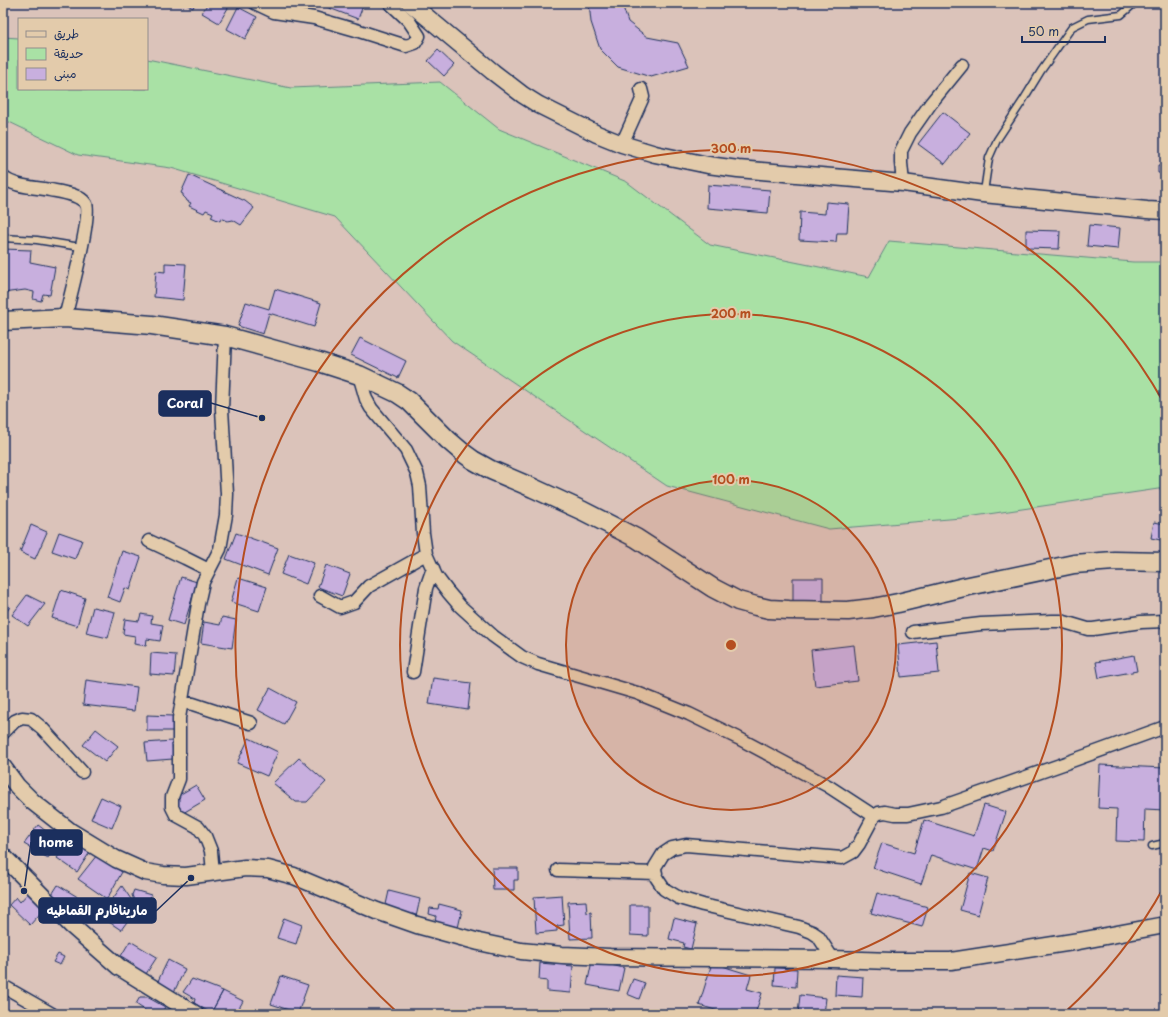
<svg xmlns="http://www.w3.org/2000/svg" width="1168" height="1017" viewBox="0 0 1168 1017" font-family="'Playpen Sans','Playpen Sans Arabic',sans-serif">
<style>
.green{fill:#a9e1a5;stroke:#628882}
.building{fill:#c8afde;stroke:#1b2f5e}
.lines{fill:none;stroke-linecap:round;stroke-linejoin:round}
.lane-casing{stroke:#1b2f5e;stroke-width:9}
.street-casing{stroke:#1b2f5e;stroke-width:15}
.secondary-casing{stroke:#1b2f5e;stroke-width:19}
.primary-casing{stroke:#1b2f5e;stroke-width:21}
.lane{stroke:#e3cbab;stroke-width:6}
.street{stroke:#e3cbab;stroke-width:12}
.secondary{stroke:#e3cbab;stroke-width:16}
.primary{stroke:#e3cbab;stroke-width:18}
.ring{fill:none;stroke:#b54e20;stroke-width:2}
.centre{fill:#b54e20;stroke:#e3cbab;stroke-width:2}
.ring-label{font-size:12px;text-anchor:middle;font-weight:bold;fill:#b54e20;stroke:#e3cbab;stroke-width:4;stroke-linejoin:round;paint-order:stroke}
.leader{fill:none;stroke:#1b2f5e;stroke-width:1.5}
.callout-dot{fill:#1b2f5e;stroke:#e3cbab;stroke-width:1.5}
.callout{fill:#1b2f5e;stroke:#1b2f5e;stroke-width:1.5}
.callout-label{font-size:13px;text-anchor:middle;font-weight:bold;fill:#fff}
</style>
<rect width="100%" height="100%" fill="#dbc3ba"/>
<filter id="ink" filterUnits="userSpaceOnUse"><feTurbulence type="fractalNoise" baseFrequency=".025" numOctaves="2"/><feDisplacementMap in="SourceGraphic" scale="8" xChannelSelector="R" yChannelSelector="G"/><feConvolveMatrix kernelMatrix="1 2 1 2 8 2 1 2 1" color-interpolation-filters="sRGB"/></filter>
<g filter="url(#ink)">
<path class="green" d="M3 37 19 38V89H147V59L291 88 440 82 499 129 627 182 710 245 869 277 889 241 1133 262H1165V488L961 518 829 529 667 486 452 341 335 217 171 168 78 155 3 119Z"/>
<path class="building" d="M184 3H195L193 8Z
M208 3H231L219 23 202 13Z
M316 3H364L358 19Z
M589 3H623V7L628 22 647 37 678 43 689 66 651 77 618 67 600 49 591 22Z
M238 7 257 17 245 39 227 29Z
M438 50 454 65 444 76 428 61Z
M943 112 970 133 945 164 918 144Z
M1161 161H1165V183H1161V173H1158V166H1161Z
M189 175 245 201 254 208 241 225 233 220 228 221 221 218 220 221 211 217 213 213 206 210 204 213 189 206 191 203 187 201 186 199 183 196V194L181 193Z
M708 185 770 190 768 213 707 208Z
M826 202 849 204 847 233H837L836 242 799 240 800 212 825 214Z
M1089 225 1120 228 1118 249 1087 246Z
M1026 230 1060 231 1059 249 1026 248Z
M3 249 31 250 30 262 55 267 50 295 43 294 41 301 33 299 34 292 25 290 3 293Z
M165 263 186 264 183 300 154 297 156 271 165 272Z
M275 289 321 303 314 327 269 313 263 334 238 326 246 302 269 309Z
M360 338 406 361 398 378 351 355Z
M1154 522 1165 524V541L1151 538Z
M31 525 47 532 35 559 20 552Z
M59 532 82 540 75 559 52 551Z
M236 533 278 548 268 575 226 559Z
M122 551 141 557 130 590 125 588 120 602 107 597Z
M289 554 314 563 306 584 281 574Z
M326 565 350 574 342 596 318 587Z
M181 577 197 582 184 625 168 620Z
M238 578 267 587 259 611 231 602Z
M793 578H823V603H793Z
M61 590 85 598 77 626 52 618Z
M27 595 45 604 28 626 12 615Z
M3 601 10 607 3 616Z
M93 607 115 612 108 638 86 633Z
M141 614 152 616 151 623 163 625 160 641 147 639 146 646 134 644 135 636 123 634 125 619 139 621Z
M222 617 236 620 232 648 201 643 204 622 220 625Z
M936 641 939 673 901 677 898 645Z
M854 645 858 681 815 686 811 650Z
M151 653 176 655 174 676 150 674Z
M1134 655 1137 671 1099 678 1096 662Z
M433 678 471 683 468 710 429 704Z
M86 680 137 687 134 711 83 705Z
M270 688 296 702 284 724 258 710Z
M147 715 173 716V731H147Z
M96 729 118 746 105 762 83 745Z
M249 738 278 752 267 776 237 763Z
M172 741 173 759 147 761 145 743Z
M299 758 326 782 307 802H296L273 783Z
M1100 765 1165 768V810L1145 809 1144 842 1116 841 1117 809 1098 808Z
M196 785 205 800 183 813 174 798Z
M101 797 121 806 112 828 91 819Z
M984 805 1006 812 993 851 984 848 977 870 931 855 921 884 873 868 882 843 914 853 924 820 974 836Z
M38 825 59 841 48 858 24 844Z
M69 839 90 852 77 872 57 858Z
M97 855 122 872 107 899 78 879Z
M492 868H518V880H514V890H493Z
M970 873 988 878 978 915 960 910Z
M58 885 81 899 80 908 75 915 51 896Z
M122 886 137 908 121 930 100 916Z
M134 890 151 895 145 915 137 908 132 895Z
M389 891 420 899 416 917 385 909Z
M29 892 45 908 30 925 9 905 16 897 20 902Z
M877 893 928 907 922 927 871 913Z
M562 895 564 925 557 926V931L536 933 534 897Z
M586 901 587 913 591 912 592 938 570 939 568 902Z
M439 904 462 910 458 928 435 922 436 916 429 914 430 908 438 909Z
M630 905H648V936L630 935Z
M284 918 302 925 296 944 277 938Z
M674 918 697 924 691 949 683 947 684 943 669 939Z
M130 941 157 957 144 977 130 971 134 964 121 956Z
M58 954 64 957 60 965 53 962Z
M168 960 185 969 174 992 157 983Z
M592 961 624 968 619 991 587 985Z
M540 963 573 966 571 993 547 991V981L539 980Z
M712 963 751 975 747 989 762 993 755 1014 744 1012V1014H728L699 1005Z
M775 968 797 969 796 987 774 985Z
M836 975 863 977 862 997 835 995Z
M281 976 308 985 298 1013 271 1004Z
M192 979 223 991 211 1013 194 1003 195 999 183 992Z
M633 979 645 983 639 999 627 994Z
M223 991 243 1001 236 1014H216L211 1013Z
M800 995 826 998 824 1014H798Z
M140 997H147L165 1007 161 1014H144L146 1011 136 1004Z
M1165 1011V1014H1146Z"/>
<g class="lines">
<g class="lane-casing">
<path id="lane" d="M984 192 989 158 997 140 1022 102 1041 71 1072 27 1088 19 1121 15 1135 3
M3 238 37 240 74 246H82
M1152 846 1165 843"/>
</g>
<g class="street-casing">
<path id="street" d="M255 3 274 12 314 18 356 30 406 46 415 43 419 36 409 21 390 3
M622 144 643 97 641 89
M3 177C14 187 35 187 50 190 60 192 80 194 86 204 92 215 69 301 65 318
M903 183 901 163V151L910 133 931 103 962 65
M359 375 366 399 371 408 406 450 417 473 420 486 423 533 426 554 436 576 448 592 460 606 493 636 522 657 538 664 637 693 689 714 738 738 828 786 874 816
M149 541 185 558 209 570
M320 596 340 607 354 602 369 586 426 554
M913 632 981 624 1052 621H1061L1088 629H1093L1141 622 1165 621
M413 672 426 588 433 568
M182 702 193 704 251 723
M3 733 15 721 22 718 31 719 42 728 82 772
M558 870 656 873
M213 872 211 851 205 836 198 827 176 815 172 807V797L179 779V718L198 604 203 582 220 549 226 515 227 494 222 409 225 336
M833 959 818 936 812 932 799 927 703 905 679 898 664 889 656 877 655 867 663 854 672 848 686 845 842 858 853 852 859 844 874 816 879 813 885 812 895 814H908L941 807 1063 764 1165 727
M3 986 52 1014"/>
</g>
<g class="secondary-casing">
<path id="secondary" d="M410 3 493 72 523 95 539 105 597 134 622 144 655 154 708 165 738 169 903 183 983 194 1147 210 1165 211
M3 767 17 786 33 802 70 831 116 859 145 872 163 875 186 876 245 868 268 869 294 876 377 911 417 925 479 942 521 951 562 955 610 957 833 959 891 961H951L1079 941 1165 925
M3 856 71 925 119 967 195 1014"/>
</g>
<g class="primary-casing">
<path id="primary" d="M3 321 65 318 152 325 199 332 225 336 290 354 319 362 359 375 397 393 409 401 448 440 462 452 473 460 491 470 533 488 583 511 636 538 713 588 738 601 756 606 769 609 789 610 848 611 873 608 898 603 964 587 1074 564 1114 561 1165 562"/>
</g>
<use href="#lane" class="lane"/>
<use href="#street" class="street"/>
<use href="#secondary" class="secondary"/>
<use href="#primary" class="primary"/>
</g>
</g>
<circle cx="731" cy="645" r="165" fill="#b54e20" fill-opacity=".12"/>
<g class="ring">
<circle cx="731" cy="645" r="165"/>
<circle cx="731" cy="645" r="331"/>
<path d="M1165 885A496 496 0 0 1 1063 1014M399 1014A496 496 0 1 1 1165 405"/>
</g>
<circle cx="731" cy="645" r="6" class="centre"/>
<g class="ring-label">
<text x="731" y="153">300 m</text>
<text x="731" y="318">200 m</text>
<text x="731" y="484">100 m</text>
</g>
<path class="leader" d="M262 418L211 403M24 891L31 842M191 878L156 911"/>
<g class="callout-dot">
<circle cx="262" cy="418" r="4"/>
<circle cx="24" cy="891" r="4"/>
<circle cx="191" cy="878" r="4"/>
</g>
<g class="callout">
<rect x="159" y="391" width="52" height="25" rx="4"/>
<rect x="31" y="830" width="51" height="25" rx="4"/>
<rect x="39" y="898" width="117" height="25" rx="4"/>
</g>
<g class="callout-label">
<text x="185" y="408">Coral</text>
<text x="56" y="847">home</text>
<text x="97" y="915">مارينافارم القماطيه</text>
</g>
<rect width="1168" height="1017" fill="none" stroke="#e3cbab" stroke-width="16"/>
<rect x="8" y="8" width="1152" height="1001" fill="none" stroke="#1b2f5e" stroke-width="1.5" filter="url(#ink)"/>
<rect x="18" y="18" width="130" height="72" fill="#e3cbab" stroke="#938d8c"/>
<rect x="26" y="31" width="20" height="6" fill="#e3cbab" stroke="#938d8c"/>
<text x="54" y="38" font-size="12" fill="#1b2f5e">طريق</text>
<rect x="26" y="48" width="20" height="12" fill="#a9e1a5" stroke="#938d8c"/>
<text x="54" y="58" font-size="12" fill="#1b2f5e">حديقة</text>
<rect x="26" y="68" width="20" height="12" fill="#c8afde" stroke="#938d8c"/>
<text x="54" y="78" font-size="12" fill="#1b2f5e">مبنى</text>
<path d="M1022 36v6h83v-6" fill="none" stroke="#1b2f5e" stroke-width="2"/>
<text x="1028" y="36" font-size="12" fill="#1b2f5e" stroke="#e3cbab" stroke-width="3" paint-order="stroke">50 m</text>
</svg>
